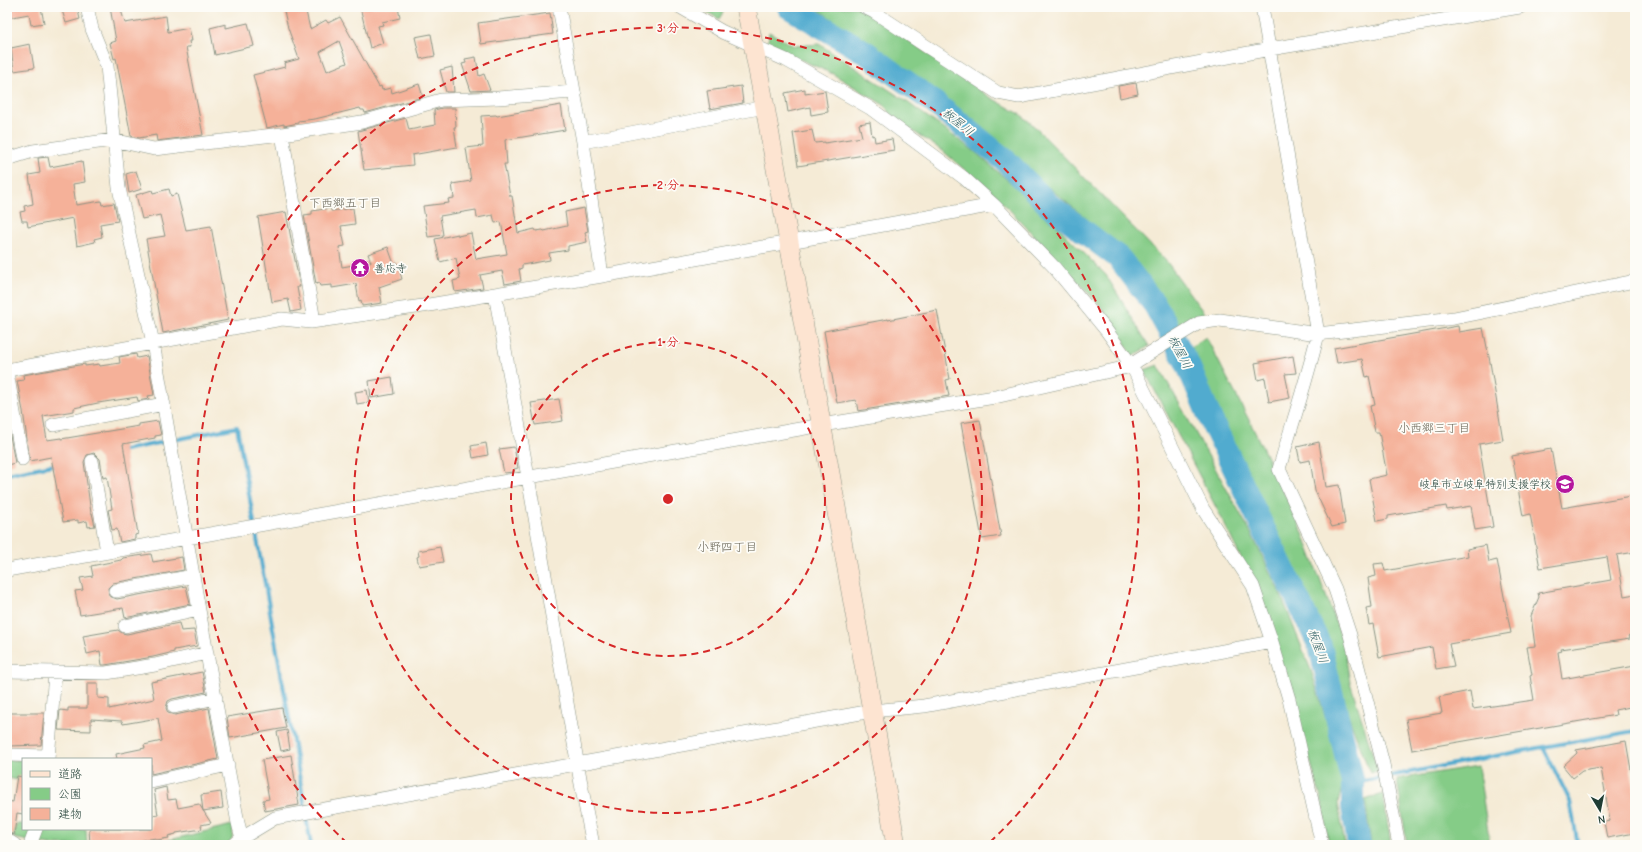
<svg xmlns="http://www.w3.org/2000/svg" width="1642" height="852" viewBox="0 0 1642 852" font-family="'Comic Neue','Klee One',sans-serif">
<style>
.green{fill:#85cc87;stroke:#52845e}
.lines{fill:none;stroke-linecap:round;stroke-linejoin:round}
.stream{stroke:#51abcf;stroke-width:4}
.river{stroke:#51abcf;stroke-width:24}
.building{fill:#f5b199;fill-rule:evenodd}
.street-casing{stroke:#8a9485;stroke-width:14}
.secondary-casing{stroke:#8a9485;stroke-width:20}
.street{stroke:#fff;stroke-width:13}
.secondary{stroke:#fde4d1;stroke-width:19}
.ring{fill:none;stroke:#d62828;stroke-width:2;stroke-dasharray:7 5}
.labels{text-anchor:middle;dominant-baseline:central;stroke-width:3.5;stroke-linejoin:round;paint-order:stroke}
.poi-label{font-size:11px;fill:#1f3d34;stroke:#fdfcf7;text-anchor:start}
.water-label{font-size:12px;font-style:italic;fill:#2e5e62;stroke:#fdfcf7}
.neighbourhood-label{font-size:12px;fill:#6a6657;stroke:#fdfcf7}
.centre{fill:#d62828;stroke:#fdfcf7;stroke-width:2}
.ring-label{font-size:12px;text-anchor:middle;font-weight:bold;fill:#d62828;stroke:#fdfcf7;stroke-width:3.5;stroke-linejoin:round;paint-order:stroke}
</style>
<rect width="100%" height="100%" fill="#fdfcf7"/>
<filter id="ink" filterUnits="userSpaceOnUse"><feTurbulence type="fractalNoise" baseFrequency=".025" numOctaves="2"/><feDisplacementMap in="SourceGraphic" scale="8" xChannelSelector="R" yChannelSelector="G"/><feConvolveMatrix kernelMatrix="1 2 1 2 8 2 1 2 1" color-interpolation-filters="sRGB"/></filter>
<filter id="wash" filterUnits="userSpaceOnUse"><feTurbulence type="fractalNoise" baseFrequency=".012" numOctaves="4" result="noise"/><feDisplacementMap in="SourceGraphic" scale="16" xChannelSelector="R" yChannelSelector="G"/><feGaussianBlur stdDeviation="0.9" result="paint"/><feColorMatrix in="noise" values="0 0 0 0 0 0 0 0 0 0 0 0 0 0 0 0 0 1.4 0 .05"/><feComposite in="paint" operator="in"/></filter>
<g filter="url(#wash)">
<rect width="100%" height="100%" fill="#f5ebd6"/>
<path class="green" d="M699 7H726L719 19Z
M815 7H860L988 96 1020 114 1032 124 1167 262 1204 313 1181 327 1135 263 1101 231 1031 173 984 131Z
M769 32 794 46 819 44 903 99 974 151 1034 203 1106 275 1149 346 1132 357 1123 339 1099 304 1005 205 943 151 896 120 884 105 833 74 768 45Z
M1206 337 1250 422 1301 528 1343 642 1350 682 1378 771 1370 773 1289 557 1240 466 1191 347Z
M1158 365 1251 533 1281 595 1312 673 1344 779 1338 803 1345 845H1329L1322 802 1298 718 1262 601 1221 517 1144 370Z
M7 760H23V781L7 778Z
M1478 766 1490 845H1407L1397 779Z
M1383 794 1391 845H1371L1365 800Z
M15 824H23V829H86L87 845H49L14 838Z
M232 825C234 833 234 840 226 845H148Z"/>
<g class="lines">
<path class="stream" d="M120 451 237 427 305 808
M7 474 57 464
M1543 747 1635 731
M1353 783 1543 747 1570 801 1578 845
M306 817 311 845"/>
<path class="river" d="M789 7 865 52 932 101 1006 161 1048 204 1119 258 1155 305 1187 363 1211 420 1320 646 1353 783V807L1359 845"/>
</g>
<g id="blocks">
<path class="building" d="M7 7H41L44 23 31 25 29 14 7 18Z
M61 7H77L80 19 66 23Z
M110 7H120L125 23 166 16 168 32 189 28 192 41H189L190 47H186L203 135 157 141 156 135 139 138 131 136 116 58 114 59 110 43 116 41Z
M283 7H305L310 29 326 20 328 23 340 17 379 87 381 86 382 90 391 88 392 93 419 84 423 97 365 113 364 110H361L360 108 315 119 298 121V123L284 126V124L267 128 253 75 285 67 284 63 299 59 288 28ZM339 41 347 63 327 71 320 52Z
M360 7H398L400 18 382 22 383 25 378 26 383 43 370 48Z
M550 13 553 34 481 44 478 23Z
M248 23 254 46 215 55 210 28 226 24V28Z
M431 34 435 56 420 59 415 37Z
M30 44 34 68 14 71 11 48Z
M476 57 479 76 484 74 490 90 471 91 462 64 466 63 465 59Z
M452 67 454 92H446L440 70Z
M1136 83 1138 94 1120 98 1118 86Z
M741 86 743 103 710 109 707 91Z
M805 89V94L825 91 828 112 811 115 810 107 788 112 785 93Z
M561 105 565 130 505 140 507 164H504L510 196H512L518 233 535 229 536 231 543 230 544 231 567 226 565 212 584 208 588 231 585 232 587 242 568 246V250L549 253 550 260 522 265V268L519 269 521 281 505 284 502 271 480 275 483 288 455 292 453 281 460 279 456 258 440 262 435 239 458 234V236L471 233 476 259 507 254 501 222 495 223 493 215 477 218 476 210 440 216 443 235 428 237 423 206 449 203 448 199 454 198 452 184 471 181 466 148 483 146 481 116 496 115 497 116Z
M442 108H455L456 127H454L457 147 412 155 413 165 364 170 358 131 406 118 409 130 435 125 434 110Z
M870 122 872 136 874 135 875 142 892 139 894 150 798 166 793 133 812 130 815 143 825 142V143L862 137 859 124Z
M48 157 50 167 82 161 85 182 73 184 76 205 101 201 102 205 114 203 118 221 100 224 102 237 94 239 95 242 77 246 73 218 28 227 27 221H22L20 212 25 211 24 206 33 204 29 175 40 173 38 158Z
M136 171 142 189 129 193 126 174Z
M169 189 171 196 177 194 186 230 211 226 228 320 163 333 146 239 165 236 160 215 142 219 136 195 152 190 153 193Z
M331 208V211L353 208 355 224 341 226 345 246 339 247 342 267 371 262 368 254 388 247 394 264 397 262 402 279 379 287 382 303 362 306 361 300 359 301 356 284 332 288V285L320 286 319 283 316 284 304 215 312 214V211Z
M286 212 300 287H297L301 310 291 312 288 299 272 302 258 217Z
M937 310 950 379 946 380 949 396 858 411 856 400 837 403 824 331 888 319V320Z
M1458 326 1459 332 1483 328 1490 362 1503 440 1479 444 1493 527 1475 530 1471 506 1447 510 1446 506 1388 516V519L1377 521 1369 479 1387 475 1379 432H1375L1370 406 1375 405 1369 376 1366 377 1362 359 1337 363 1334 348Z
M136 354 137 358 147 356 154 395 148 396 149 399 138 401 137 397 98 403 74 408V411L43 416 47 440 61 438V439L139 426V424L158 421 161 435 155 436V438L123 444 138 534 135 535V539L120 542 117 529 112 530 108 510 112 509 107 477 103 478 100 459 94 453 87 455 84 462 91 513H92L95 526 88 527 87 521 78 523V520L63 522 51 457 30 461 23 411 17 381 24 380 23 375 85 364V366L99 364 100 366 120 363 119 357Z
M1293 356 1296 373 1285 374 1290 398 1269 402 1265 378 1258 380 1255 363Z
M392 377 394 394 371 398 369 381Z
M367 390 369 402 357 404 355 392Z
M559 399 563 421 535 425 531 403Z
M7 419 15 463 7 465Z
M980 420 1001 536 982 539 961 423Z
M1319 442 1326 487 1339 485 1345 524 1332 527 1315 491 1310 460 1300 462 1297 447Z
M486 443 488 455 473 458 471 446Z
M514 447 518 468 514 469V472L504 473 499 449Z
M1551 449 1562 508 1631 496 1634 512H1635V552L1617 555 1624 596 1635 594V634L1629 635 1630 639 1561 649 1562 651 1558 652 1562 679 1635 666V706L1615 710 1616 715 1412 750 1406 719 1442 713 1439 697 1470 691 1473 709 1534 700 1530 676 1532 675 1527 647 1535 646 1531 616 1539 597 1538 593 1611 580 1607 557 1540 568 1530 514 1523 516 1512 456Z
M1486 545 1489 562 1497 560 1511 633 1449 644 1454 666 1436 669 1432 647 1379 657 1373 624 1369 625 1366 608 1372 607 1368 578 1376 576 1374 564 1383 563 1385 571 1468 556 1467 549Z
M440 547 443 562 419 566 417 557 419 556 418 551Z
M151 554 153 562 182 557 184 570 113 583 108 588 109 596 117 599 186 586 190 604 125 618 123 608 80 615 75 591 83 590 80 578 93 576 91 566 121 560 123 558Z
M179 623 181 631 194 630 197 646 174 650V652L153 657 105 665H102L100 651 87 654 83 636 118 630 122 633 127 634Z
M202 672 206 692 172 699 168 701 166 708 168 713 175 715 209 708 218 759 151 774V759H117L116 754 145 748 144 745 162 741 158 718 123 724 122 721 91 719V731L58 730 60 710 68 711V708H87V683H98V698L109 699V709L154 699 151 682Z
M282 708 286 728 230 738 227 717Z
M7 713H44L41 745 9 746V743H7Z
M287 730 290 749 281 751 277 732Z
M1626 741 1635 793V833L1607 838 1604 822 1610 821 1601 768 1582 771 1573 778 1563 766 1577 753 1576 750Z
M291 755 299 805 265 811 263 800 269 799 262 760Z
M17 776 23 777V814L17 813 14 835 7 832V801L13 802Z
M166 787 168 800 176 799 178 808 199 804 211 823 201 825 202 829 176 833V834L168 836 169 838 157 840 156 838 138 841V845H90L89 829H151V816L158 815 154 790Z
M221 792 223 808 203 811 201 795Z"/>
</g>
</g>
<g filter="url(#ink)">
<use href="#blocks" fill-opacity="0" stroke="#8a9485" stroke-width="1"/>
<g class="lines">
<g class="street-casing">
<path id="street" d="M87 7 92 29 107 66 119 188 153 343 199 610 238 823 242 838
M559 7 583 142 602 276
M680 7 723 32 786 60 870 108 964 178 994 205 1054 267 1106 330 1132 366 1203 509 1253 586 1272 642 1289 699 1322 845
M864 7 874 12 998 93 1019 97 1270 49 1520 7
M1262 7 1318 334C1307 380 1292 424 1279 469L1335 589 1350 635 1383 764 1399 845
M282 134 314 321
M583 142 765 107
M7 159 33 151 113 140 154 149 282 134 362 122 441 100 498 98 573 92
M495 294 528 477 581 784 593 845
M7 370 282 319 311 322 423 306 602 276 994 205
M7 372 22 459
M53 425 164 404
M92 461 107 552
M7 570 822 425 995 397 1132 366 1137 361 1199 323 1220 320 1318 334 1454 318 1635 281
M115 591 193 576
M125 626 199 610
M7 671 106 673 155 665 207 653
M174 707 216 698
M7 755 48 756
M48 759 55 673
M151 782 228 765
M7 840 15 845
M30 845 36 829
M234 845 242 838 275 818 872 711 924 706 1272 642"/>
</g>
<g class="secondary-casing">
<path id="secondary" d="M746 7 765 107 896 845"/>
</g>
<use href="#street" class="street"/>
<use href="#secondary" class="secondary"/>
</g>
</g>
<g class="ring">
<circle cx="668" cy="499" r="157"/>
<circle cx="668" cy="499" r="314"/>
<path d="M347 843A471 471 0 1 1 989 843"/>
</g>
<defs>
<g id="temple-disc" transform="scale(1)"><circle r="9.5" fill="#b5179e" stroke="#fdfcf7"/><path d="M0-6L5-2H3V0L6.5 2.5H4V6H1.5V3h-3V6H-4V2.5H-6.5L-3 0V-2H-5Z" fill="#fff"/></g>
<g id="school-disc" transform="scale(1)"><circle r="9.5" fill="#b5179e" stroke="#fdfcf7"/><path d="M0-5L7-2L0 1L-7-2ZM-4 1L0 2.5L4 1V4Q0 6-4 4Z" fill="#fff"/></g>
</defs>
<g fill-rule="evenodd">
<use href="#temple-disc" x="360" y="268"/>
<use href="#school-disc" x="1565" y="484"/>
</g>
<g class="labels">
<g class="poi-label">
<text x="374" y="268">善応寺</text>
<text x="1551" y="484" text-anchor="end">岐阜市立岐阜特別支援学校</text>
</g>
<g class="water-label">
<text transform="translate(958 122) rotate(39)">板屋川</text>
<text transform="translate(1180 352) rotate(63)">板屋川</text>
<text transform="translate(1318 646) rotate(70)">板屋川</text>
</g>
<g class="neighbourhood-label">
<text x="345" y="203">下西郷五丁目</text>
<text x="1434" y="428">小西郷三丁目</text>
<text x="727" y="547">小野四丁目</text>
</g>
</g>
<circle cx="668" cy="499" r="6" class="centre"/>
<g class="ring-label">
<text x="668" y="32">3 分</text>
<text x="668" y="189">2 分</text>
<text x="668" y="346">1 分</text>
</g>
<rect width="1642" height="852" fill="none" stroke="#fdfcf7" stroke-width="24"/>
<rect x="22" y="758" width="130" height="72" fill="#fdfcf7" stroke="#a4b0a9"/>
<rect x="30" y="771" width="20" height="6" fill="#fde4d1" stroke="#a4b0a9"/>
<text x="58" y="778" font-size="12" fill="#1f3d34">道路</text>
<rect x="30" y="788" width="20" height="12" fill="#85cc87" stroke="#a4b0a9"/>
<text x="58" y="798" font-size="12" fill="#1f3d34">公園</text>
<rect x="30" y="808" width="20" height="12" fill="#f5b199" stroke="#a4b0a9"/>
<text x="58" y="818" font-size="12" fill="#1f3d34">建物</text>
<g transform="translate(1600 810) rotate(170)" stroke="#fdfcf7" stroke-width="3" paint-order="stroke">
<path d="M0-3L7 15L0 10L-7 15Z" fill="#1f3d34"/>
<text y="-6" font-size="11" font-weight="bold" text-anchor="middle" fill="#1f3d34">N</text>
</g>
</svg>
